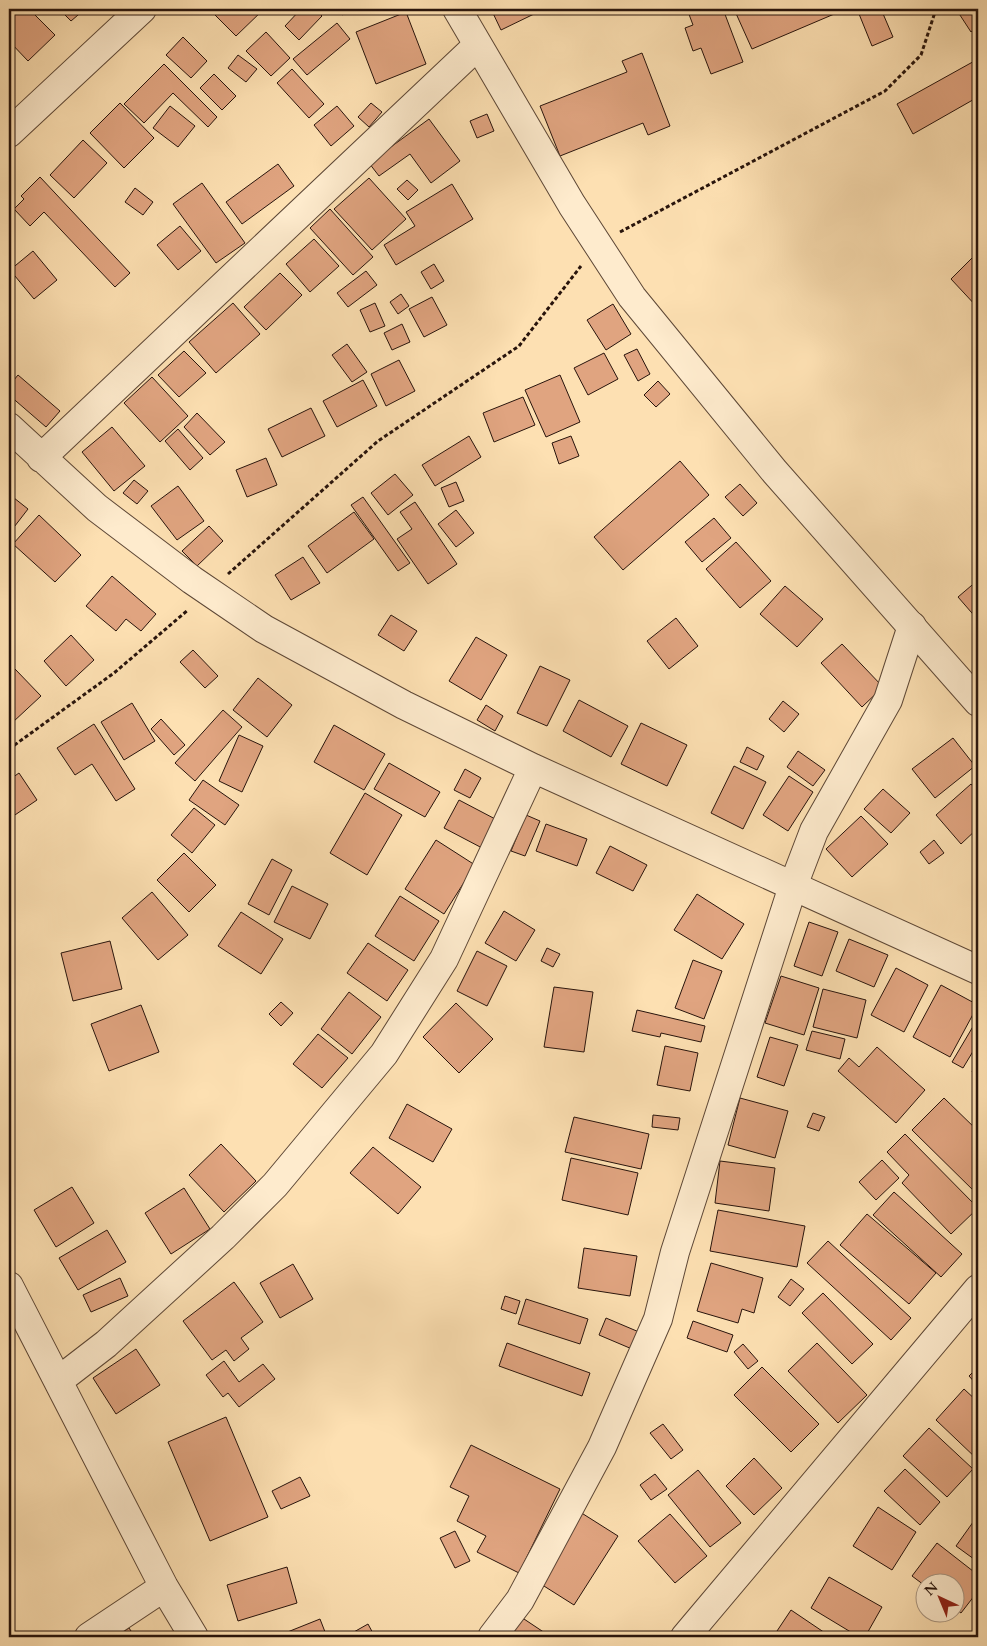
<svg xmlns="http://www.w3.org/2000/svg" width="987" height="1646" viewBox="0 0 987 1646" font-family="Cardo,serif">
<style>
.building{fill:#e0a480;stroke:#28140c}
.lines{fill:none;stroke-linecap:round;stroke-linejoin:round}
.minor-casing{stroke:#5d4736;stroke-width:30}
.tertiary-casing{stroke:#5d4736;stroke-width:30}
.path{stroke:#28140c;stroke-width:3;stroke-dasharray:4 2.5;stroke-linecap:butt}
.minor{stroke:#feebcd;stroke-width:28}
.tertiary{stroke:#feebcd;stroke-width:28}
</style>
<rect width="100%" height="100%" fill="#fde0b2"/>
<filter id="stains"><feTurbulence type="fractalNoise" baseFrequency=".004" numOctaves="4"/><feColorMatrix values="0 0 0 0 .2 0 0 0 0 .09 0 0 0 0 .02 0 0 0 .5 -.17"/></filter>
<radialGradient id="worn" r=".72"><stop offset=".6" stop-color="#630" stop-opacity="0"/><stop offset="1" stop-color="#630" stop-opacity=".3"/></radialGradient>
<path class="building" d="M9 9H29L55 35 28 61 9 41Z
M59 9H85L71 21Z
M209 9H264L236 36Z
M301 9H315L322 16 299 40 285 26Z
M338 9H351L342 15Z
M491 9H531L534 14 501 30Z
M687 9H723L743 62 711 74 701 48 693 51 685 28 693 25Z
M734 9H846L752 49Z
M857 9H881L893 37 872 46Z
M956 9H978V26L971 32Z
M406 12 426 64 376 84 356 32Z
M337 23 350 39 307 75 293 59Z
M266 32 290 58 271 76 246 51Z
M183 37 207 61 191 78 166 55Z
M642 53 670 126 648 135 643 123 560 156 540 106 627 72 622 61Z
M238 55 257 69 246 82 228 68Z
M978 59V97L913 134 897 104Z
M164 64 217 117 208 127 173 93 144 123 124 104Z
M9 69 14 75 9 80Z
M292 69 324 104 309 118 277 83Z
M214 74 236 96 222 110 200 88Z
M120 103 154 138 124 168 90 133Z
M371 103 382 112 369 127 358 117Z
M170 106 195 126 178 147 153 128Z
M337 106 354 126 331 146 314 125Z
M487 114 494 131 477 138 470 121Z
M429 119 460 161 431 183 410 154 379 176 369 163Z
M83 140 107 163 74 198 50 175Z
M278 164 294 186 242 224 226 202Z
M40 177 130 273 115 287 44 212 30 226 14 209 24 199 21 196Z
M369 178 406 219 372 250 334 209Z
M407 180 418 190 408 200 397 189Z
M202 183 245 243 216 263 173 204Z
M452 184 473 219 396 265 384 245 415 226 406 212Z
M135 188 153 202 143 215 125 202Z
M330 209 373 257 353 275 310 228Z
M180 226 201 251 178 270 157 245Z
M314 239 339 266 310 292 286 264Z
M33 251 57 280 34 299 10 270Z
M978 252V308L951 279Z
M434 264 444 281 431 289 421 272Z
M366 271 377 285 348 307 337 293Z
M280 273 302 295 266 330 244 307Z
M401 294 409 306 398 314 390 302Z
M432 297 447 325 424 337 409 309Z
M233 303 260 334 216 373 189 342Z
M375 303 385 326 370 332 360 310Z
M613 304 631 334 606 350 587 320Z
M402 324 410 342 392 350 384 333Z
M347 344 367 372 352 382 332 355Z
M637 349 650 374 638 381 624 355Z
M184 351 206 373 179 397 158 375Z
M604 353 618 379 588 395 574 368Z
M399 360 415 391 386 406 371 374Z
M18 375 60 411 46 427 9 395V386Z
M560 375 580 422 546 437 525 390Z
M152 377 188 416 160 442 124 403Z
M363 380 377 406 337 427 323 401Z
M658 381 670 394 656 407 644 395Z
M523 397 535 425 494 442 483 413Z
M311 408 325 436 282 457 268 429Z
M197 413 225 442 210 455 184 427Z
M112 427 145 466 114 491 82 452Z
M178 429 203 458 190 470 165 441Z
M469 436 481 457 435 486 422 465Z
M571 436 579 456 559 464 552 443Z
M266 458 277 485 247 497 236 470Z
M680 461 709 495 623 570 594 537Z
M395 474 413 495 388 515 371 493Z
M134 480 148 491 137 504 123 493Z
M456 482 464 501 449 507 441 488Z
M740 484 757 503 743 516 725 497Z
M178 486 204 521 177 540 151 506Z
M9 494 28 509 11 531 9 530Z
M363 497 410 563 398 571 351 505Z
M415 502 457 564 428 584 397 539 412 529 400 512Z
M456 510 474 533 456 547 438 524Z
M354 512 374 539 327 573 308 546Z
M39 515 81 555 55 582 13 544Z
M714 518 731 538 702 562 685 542Z
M209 526 223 541 197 566 182 551Z
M736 542 771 581 740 608 706 569Z
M303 557 320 583 291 600 275 575Z
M112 576 156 614 141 631 126 619 116 631 86 606Z
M978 580V620L958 597Z
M785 586 823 619 797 647 760 614Z
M391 615 417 631 404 651 378 635Z
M676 618 698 646 669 669 647 641Z
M71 635 94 660 66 686 44 661Z
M476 637 507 655 481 700 449 681Z
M842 644 883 687 862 707 821 663Z
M193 650 218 676 205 688 180 662Z
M540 666 570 680 547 726 517 713Z
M15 669 41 696 13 722 9 717V676Z
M258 678 292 705 267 737 233 710Z
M579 700 628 726 611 757 563 731Z
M783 701 799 714 784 732 769 719Z
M132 703 155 741 124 760 101 722Z
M486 705 503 716 495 731 477 720Z
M223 710 242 727 195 781 175 763Z
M161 719 185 745 174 755 151 729Z
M641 723 687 745 667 786 621 764Z
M94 724 135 789 116 801 92 764 75 775 57 748Z
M334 725 385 754 364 790 314 762Z
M239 735 263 746 242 792 219 781Z
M953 738 975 766 935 798 912 769Z
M747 747 764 756 757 770 740 762Z
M798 751 825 770 813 786 787 767Z
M389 763 440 792 425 817 374 789Z
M734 766 766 782 743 829 711 813Z
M465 769 481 778 470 798 454 790Z
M19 773 37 800 9 819V780Z
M789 776 813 792 788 831 763 815Z
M203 780 239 805 225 825 189 800Z
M971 784 978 792V828L961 844 936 815Z
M883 789 910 813 891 833 864 809Z
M365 793 402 815 367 875 330 853Z
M459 800 499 821 484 849 444 828Z
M194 808 215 825 192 853 171 835Z
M526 815 540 821 525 856 511 851Z
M861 816 888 844 852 877 826 849Z
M546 824 587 839 577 866 536 851Z
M436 840 475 865 444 914 405 889Z
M934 840 944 853 929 864 920 852Z
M610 846 647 865 633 891 596 873Z
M184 853 216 885 189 912 157 880Z
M272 859 292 870 269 915 248 904Z
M292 886 328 904 310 939 274 922Z
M152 892 188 935 158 960 122 918Z
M697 894 744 924 722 959 674 930Z
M400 896 439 921 414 961 375 936Z
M504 911 535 930 516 961 485 943Z
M241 912 283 939 261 974 218 946Z
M809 922 838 932 822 976 794 966Z
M849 939 888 955 874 987 836 971Z
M110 941 122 989 73 1001 61 953Z
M368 943 408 970 387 1001 347 973Z
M547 948 560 954 553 967 541 961Z
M477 951 507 966 487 1006 457 991Z
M693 960 722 971 704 1019 675 1008Z
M896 968 928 985 904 1032 871 1015Z
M781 976 819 988 804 1035 765 1023Z
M941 985 978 1005 950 1057 913 1037Z
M554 987 593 992 584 1052 544 1047Z
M823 989 866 1000 857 1038 813 1027Z
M349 992 381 1017 352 1054 321 1029Z
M281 1002 293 1013 281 1026 269 1014Z
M456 1003 493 1039 459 1073 423 1037Z
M141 1005 159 1052 109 1071 91 1024Z
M637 1010 705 1026 701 1042 661 1033 660 1037 632 1031Z
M978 1018V1043L963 1068 952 1062Z
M812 1031 845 1039 840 1059 806 1050Z
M318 1034 348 1058 322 1088 293 1064Z
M770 1037 798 1045 784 1086 757 1077Z
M665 1046 698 1053 690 1091 657 1085Z
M877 1047 925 1090 896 1123 838 1071 849 1058 859 1067Z
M978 1061V1076L972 1072Z
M740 1098 788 1111 775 1158 728 1145Z
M944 1098 978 1131V1152L973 1157 978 1162V1195L912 1130Z
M407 1104 452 1129 433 1162 389 1138Z
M813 1113 825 1117 819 1131 807 1127Z
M653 1115 680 1118 678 1130 652 1127Z
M574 1117 649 1134 641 1169 565 1152Z
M905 1134 978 1208 951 1234 902 1183 909 1175 887 1152Z
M221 1144 256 1181 224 1212 189 1175Z
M373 1147 421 1187 398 1214 350 1173Z
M571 1158 638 1173 628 1215 562 1200Z
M882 1160 899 1178 876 1200 859 1182Z
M720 1161 775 1168 769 1211 715 1203Z
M72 1187 94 1223 56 1247 34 1210Z
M184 1188 210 1229 171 1254 145 1213Z
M894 1192 962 1254 941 1277 873 1215Z
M718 1210 805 1226 797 1267 710 1251Z
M867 1214 936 1273 909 1304 840 1245Z
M107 1230 126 1262 78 1290 59 1258Z
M828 1241 911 1318 891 1340 807 1263Z
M584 1248 637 1256 630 1296 578 1288Z
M711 1263 763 1278 754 1313 742 1309 738 1323 697 1311Z
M293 1264 313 1299 280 1318 260 1283Z
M120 1278 128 1296 91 1312 83 1295Z
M791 1279 804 1289 790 1306 778 1297Z
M234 1282 263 1322 241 1338 249 1349 234 1361 226 1350 212 1360 183 1321Z
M823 1293 873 1344 852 1364 802 1313Z
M505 1296 520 1301 516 1314 501 1309Z
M526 1299 588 1319 580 1344 518 1324Z
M606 1318 639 1332 632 1349 599 1335Z
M693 1321 733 1335 727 1352 687 1338Z
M507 1343 590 1373 582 1396 499 1366Z
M817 1343 867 1395 838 1423 788 1371Z
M743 1344 758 1361 748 1369 734 1352Z
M136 1349 160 1385 116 1414 93 1378Z
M224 1361 239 1382 263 1364 275 1379 239 1407 228 1393 223 1397 206 1375Z
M762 1367 819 1424 791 1452 734 1395Z
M978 1367V1386L969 1376Z
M964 1389 978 1402V1460L936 1420Z
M226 1417 268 1517 210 1541 168 1442Z
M663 1424 683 1450 671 1459 650 1433Z
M929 1428 973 1469 947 1497 903 1456Z
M471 1445 560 1489 519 1573 477 1552 486 1536 457 1521 469 1496 450 1487Z
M754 1458 782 1488 754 1515 726 1486Z
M905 1469 940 1502 920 1525 884 1491Z
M698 1470 741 1523 710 1547 668 1495Z
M655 1474 667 1489 651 1500 640 1485Z
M300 1477 310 1496 281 1509 272 1491Z
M878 1507 916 1532 892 1570 853 1546Z
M580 1512 618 1536 574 1605 536 1581Z
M670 1514 707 1556 675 1583 638 1541Z
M976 1518 978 1519V1562L956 1546Z
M455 1531 470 1561 455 1568 440 1538Z
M937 1543 978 1575V1591L961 1613 954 1608V1584L924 1585 912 1576Z
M287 1567 297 1603 238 1621 227 1585Z
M829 1577 882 1607 865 1637H859L811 1608Z
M791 1610 831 1637H773Z
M521 1617 551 1637H507Z
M320 1619 327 1637H275Z
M368 1624 375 1637H345Z
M129 1628 135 1637H115Z"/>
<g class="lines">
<g class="minor-casing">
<path id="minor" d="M9 133 142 9
M9 427 97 508 192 580 264 629 404 705 533 768 978 970
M41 458 477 46
M9 1286 164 1587 194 1637
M58 1381 106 1344 223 1237 275 1185 384 1054 444 959 533 768
M89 1637 164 1587
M492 1637 520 1600 602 1447 658 1319 675 1252 793 886 814 831 888 700 912 626
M685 1637 978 1289"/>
</g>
<g class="tertiary-casing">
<path id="tertiary" d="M457 9 572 205 632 297 775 472 978 702"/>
</g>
<path class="path" d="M620 232 885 91 921 55 936 9
M228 574 378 441 519 346 581 266
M9 749 114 673 188 610"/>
<use href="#minor" class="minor"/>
<use href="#tertiary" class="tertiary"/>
</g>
<rect width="987" height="1646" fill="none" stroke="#fde0b2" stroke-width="30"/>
<rect x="10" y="10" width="967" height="1626" fill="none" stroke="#28140c" stroke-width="2.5"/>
<rect x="15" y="15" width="957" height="1616" fill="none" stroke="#28140c"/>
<g transform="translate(940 1598) rotate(316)"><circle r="24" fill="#feebcd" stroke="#a89580"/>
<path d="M0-4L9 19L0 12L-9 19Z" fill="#8f2418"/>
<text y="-8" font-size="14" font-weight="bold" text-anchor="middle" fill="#28140c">N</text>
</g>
<rect width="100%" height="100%" filter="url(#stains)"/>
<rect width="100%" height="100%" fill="url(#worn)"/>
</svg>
